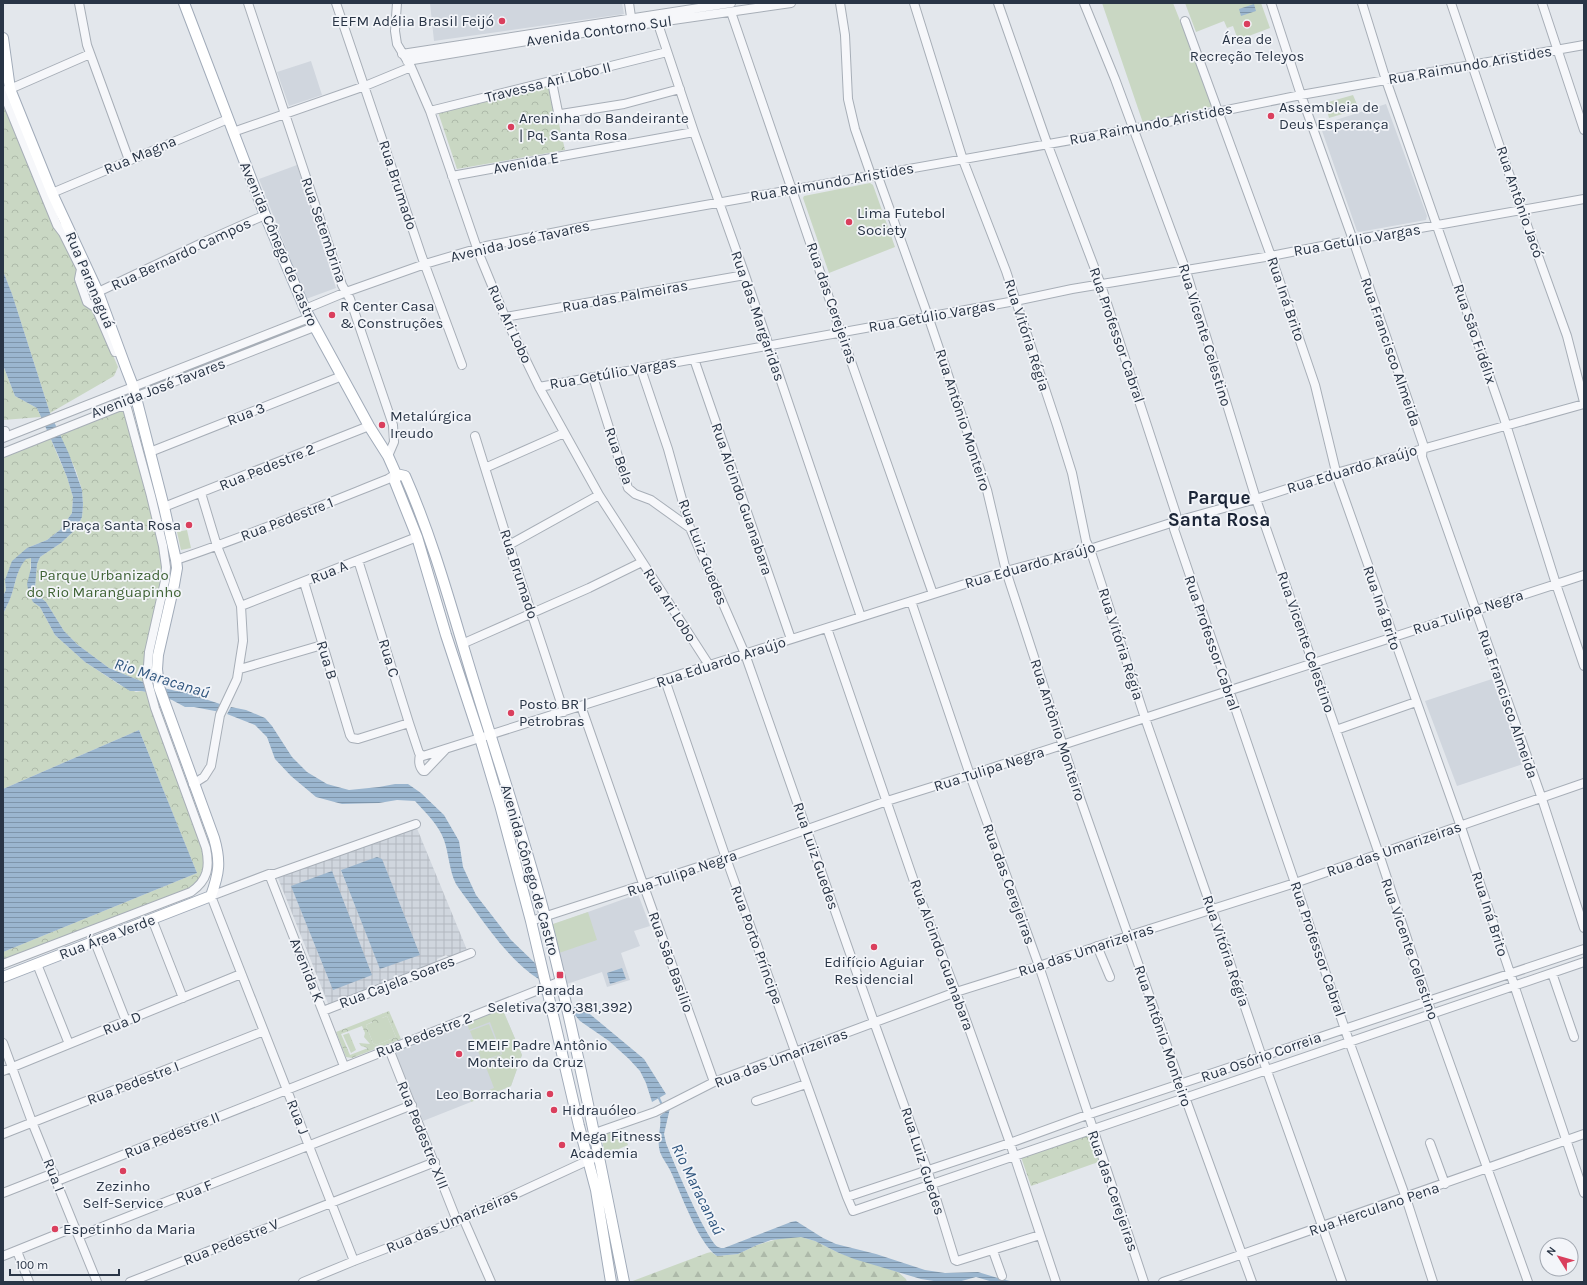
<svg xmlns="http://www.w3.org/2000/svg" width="1587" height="1285" viewBox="0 0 1587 1285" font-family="Karla,sans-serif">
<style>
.built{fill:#d0d6de}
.industrial{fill:url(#industrial-grid)}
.grass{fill:#c9d7c3}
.forest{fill:url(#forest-firs)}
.park{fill:url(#park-crowns);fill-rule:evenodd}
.water{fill:url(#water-rules)}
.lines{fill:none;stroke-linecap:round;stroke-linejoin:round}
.stream{stroke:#9bb6cf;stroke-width:2}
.minor-casing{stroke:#a7aeb7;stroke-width:10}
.major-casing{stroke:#a1abb9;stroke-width:12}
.minor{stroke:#f6f7fa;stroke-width:8}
.major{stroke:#fff;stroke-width:10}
.poi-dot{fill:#da3f5d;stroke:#f3f5f9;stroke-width:1.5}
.labels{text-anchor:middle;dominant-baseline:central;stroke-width:3.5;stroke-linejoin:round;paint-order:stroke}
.poi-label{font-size:15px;fill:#293546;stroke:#f3f5f9;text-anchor:start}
.street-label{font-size:15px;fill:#293546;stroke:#f3f5f9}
.park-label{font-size:15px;fill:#3f6335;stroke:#f3f5f9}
.water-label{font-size:16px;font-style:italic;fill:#2f557e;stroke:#f3f5f9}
.district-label{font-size:19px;font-weight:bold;fill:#1b2537;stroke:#f3f5f9}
</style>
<defs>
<pattern id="industrial-grid" width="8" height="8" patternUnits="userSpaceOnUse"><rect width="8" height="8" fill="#d0d6de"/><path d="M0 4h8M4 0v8" fill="none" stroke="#b3b8c0"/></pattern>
<pattern id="forest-firs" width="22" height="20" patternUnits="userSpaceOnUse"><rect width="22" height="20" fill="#c9d7c3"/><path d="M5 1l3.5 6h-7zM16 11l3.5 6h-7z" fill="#adb9a9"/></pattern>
<pattern id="park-crowns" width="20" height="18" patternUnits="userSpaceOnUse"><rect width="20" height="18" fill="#c9d7c3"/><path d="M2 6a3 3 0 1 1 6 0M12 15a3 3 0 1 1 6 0" fill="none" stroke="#adb9a9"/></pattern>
<pattern id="water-rules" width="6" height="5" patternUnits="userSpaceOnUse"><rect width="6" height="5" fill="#9bb6cf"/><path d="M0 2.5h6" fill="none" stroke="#7e95aa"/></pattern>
</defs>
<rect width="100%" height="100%" fill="#e3e7ec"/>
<path class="built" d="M430 3H622L624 14 434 41Z
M311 61 322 95 289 106 277 72Z
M1386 104 1427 216 1426 220 1359 232 1357 231 1320 125Z
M297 165 336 288 306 299 259 179Z
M1492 679 1523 764 1457 786 1425 701Z
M638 894 650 926 634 931 640 946 621 953 630 980 607 987 602 972 564 985 549 926Z
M502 1008 522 1055 511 1086 423 1121 395 1053 397 1050Z"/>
<path class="industrial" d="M416 826 467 950 449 957 446 955 437 959V962L329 1006 278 878Z"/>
<path class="grass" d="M1102 3H1173L1214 106 1143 123Z
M1185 3H1261L1270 28 1238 40 1233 26 1227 28 1224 21 1196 32Z
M1353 95 1359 109 1329 118 1325 103Z
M870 183 873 185 895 247 829 273 803 198 804 196Z
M187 530 191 548 181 550 177 532Z
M588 912 597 940 559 953 550 925Z
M502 1008 522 1055 511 1086 471 1102 470 1098 494 1088 484 1062 502 1054 490 1022 469 1030 467 1023Z
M387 1016 396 1037 376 1045 373 1043 366 1025Z
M489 1024 501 1054 482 1061 470 1031Z
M621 1128 628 1145 605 1155 601 1134Z"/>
<path class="forest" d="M785 1237H801L815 1241 839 1253 898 1272 906 1279 907 1282H630L707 1253 711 1252 717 1256 738 1254 757 1245Z"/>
<path class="park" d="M550 85 565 150 457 169 438 112Z
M3 104 50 207 118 367 114 376 50 413 12 294 3 271Z
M3 365 15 396 37 408 41 417 3 420Z
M124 406 165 555 148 684 109 668 78 645 64 631 46 602 39 596 35 587 37 564 40 557 61 543 76 529 82 517 83 505 82 490 76 471 58 431Z
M49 435 67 477 73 497 72 513 60 530 47 540 27 548 5 580 6 590 3 596V453Z
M26 558H31L30 576 33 602 40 607 55 635 85 662 120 685 136 692 142 691 150 693 209 860 197 888 3 964V952L197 873 139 730 3 789V614C5 609 8 604 10 599 16 584 15 572 26 558Z
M389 1011 401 1039 352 1058 346 1057 336 1032ZM387 1016 396 1037 376 1045 373 1043 366 1025 372 1022 376 1026 381 1024 382 1018ZM362 1026 365 1033 364 1037 370 1044 359 1043 361 1046 368 1048 350 1055 341 1034Z
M349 1033 356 1050 351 1053 343 1035Z
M1092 1132 1101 1161 1031 1186 1021 1157Z"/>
<path class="water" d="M1254 4 1256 11 1241 16 1239 9Z
M3 271 12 294 50 413 69 454 82 490 83 505 82 517 76 529 61 543 40 557 37 564 35 587 39 596 46 602 64 631 78 645 109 668 148 684 176 691H188L199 694 208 700 223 705 220 712 194 707H185L172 700 150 693 142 691H130L85 662 55 635 40 607 33 602 29 594 27 584 31 568V558L26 559C15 572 16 584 10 599 8 604 5 609 3 614V596L6 590 5 580 12 561 27 548 47 540 60 530 72 513 73 497 67 477 58 455 37 408 15 396 3 365Z
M231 707 246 710 265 718 272 726 292 757 307 772 327 784 349 790 379 787 395 784H408L421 793 444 815 459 841 463 867 476 895 511 940 536 964 540 980C512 962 493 935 474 909 468 900 461 892 456 884 449 870 449 854 444 840 439 825 425 812 415 801L397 800 379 803 342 804 316 797 291 776 275 759 267 737 255 725 227 714Z
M139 730 197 873 3 952V789Z
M377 857 382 859 420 955 380 969 341 870Z
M332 871 372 975 333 990 291 886Z
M622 968 626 979 610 984 607 973Z
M574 1007H579L585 1010 644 1059 666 1094 652 1102 646 1083 640 1071 629 1059 609 1041 580 1021 574 1014Z
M670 1108 664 1134 666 1143C672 1159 707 1241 718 1247 720 1248 722 1248 724 1248L791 1222 796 1221 823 1238 836 1244 876 1254 925 1270 945 1273 978 1272 1001 1279 1015 1282H993L976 1277 958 1282H940L921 1279 854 1259 839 1253 815 1241 801 1237 771 1240 757 1245 738 1254 717 1256C698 1243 681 1193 670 1170 667 1164 662 1158 660 1152 656 1137 662 1128 660 1116Z"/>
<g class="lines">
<path class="stream" d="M658 1096 662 1105"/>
<g class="minor-casing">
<path id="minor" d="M79 3 87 45 129 160
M248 3 342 285 350 299 393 425 394 442 388 456
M336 3 422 257 462 365
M397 3 395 31 397 44 411 67 430 111 479 254 505 317 539 387 599 495 709 665
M629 3 632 24
M840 3 845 35 848 99 855 129 871 175
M914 3 963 160 1006 271 1057 425 1072 473 1086 541 1090 549 1145 718 1212 910 1262 1057 1342 1282
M998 3 1047 143 1101 285 1176 514 1177 521 1174 529 1349 1041 1406 1198 1433 1282
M1084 3 1115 79 1186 271 1256 499 1379 854 1432 1014 1528 1282
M1271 3 1301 95 1353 240 1423 444 1422 457 1542 799 1584 928
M1362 3 1386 80 1504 418 1556 584 1584 666
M1451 3 1519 203 1567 336 1584 402
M1542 3 1584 130
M731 12 841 333 933 594
M655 15 694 132 745 275 861 617
M1185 21 1271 256 1315 385 1338 480 1461 827 1584 1193
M402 54 731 3
M407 61 527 41 791 3
M552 82 558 112 561 114 624 104 680 89
M10 89 90 54
M3 90 4 95 57 225 63 233 81 269 79 279 87 302 96 308 115 352
M430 111 667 52
M233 132 365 86 411 67
M877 174 928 316 987 490 1006 571 1080 798 1185 1097 1252 1282
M452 176 694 132
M52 193 228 119
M98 292 204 242 265 215
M305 309 346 292 425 264 486 246 582 227 1133 129 1301 95 1584 45
M505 317 745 275
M694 359 791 639
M641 369 668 449 690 528 745 654 874 1022 927 1169 955 1260 957 1261 1040 1235
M593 377 628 488 635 494 651 500 690 528
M539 387 1015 301 1072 289 1271 256 1353 240 1584 199
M117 404 314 327
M3 431H5
M475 436 509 545 564 712
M3 438 309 318
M150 452 342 376
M3 453 121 406 127 408 151 496 163 546 166 567 165 581 149 652 147 679 155 708 206 848C210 867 208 880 191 892L3 964
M485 468 564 433
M164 507 369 426
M509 545 599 495
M176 560C248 536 318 507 388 479L396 474
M358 560 409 723 419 753 423 756 1006 571 1090 549 1177 521 1256 499 1336 473 1584 404
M304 582 350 735 352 738 358 739 409 723
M911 601 970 775 1039 966 1144 1282
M241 606 417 537
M827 628 918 893 956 992 1010 1143 1056 1282
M462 644 589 588 642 562
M240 669 322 645
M665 680 726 858 847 1197 853 1211 1584 962
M581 706 641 878 714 1082
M1336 730 1416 702
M420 754C419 760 418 765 423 771H425L445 750
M193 784 204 777 211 766 220 715 237 679 243 641 241 606 217 546 201 493
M269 874 344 1066
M152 919 183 998
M531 921 726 858 887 801 970 775 1584 575
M95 942 126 1021
M1097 946 1110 977
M37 964 69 1044
M1552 973 1574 1037
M323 1011 471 953
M3 1043 32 1122 97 1282
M389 1049 457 1221
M3 1071 241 974
M756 1101 806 1084
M595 1133 655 1112 714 1082 956 992 1039 966 1128 936 1295 883 1584 783
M3 1134 264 1031
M1430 1143 1445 1184
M57 1181 561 981
M3 1193 54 1173
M847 1197 1010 1143 1087 1115 1584 949
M463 1218 491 1282
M79 1236 412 1105
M17 1251 29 1282
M993 1251 1002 1276
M3 1256 75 1227
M354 1261 211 896 269 874H275L416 824
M130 1282 435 1162
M303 1282 354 1261 457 1221 589 1160 599 1157
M1163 1282 1584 1134"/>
</g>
<g class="major-casing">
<path id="major" d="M184 3 265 215 305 309 369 426 388 456 396 474 395 482 417 537 446 635 480 738 500 805 531 921 579 1126 596 1190 611 1282
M3 38 10 89 52 193 98 292 126 368 133 386 164 507 176 560 177 568 174 585 158 655 157 669 159 687 214 838C221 862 219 873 211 896L3 977
M396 474 405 476C436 546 455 622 478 695 501 770 526 844 546 920 576 1040 600 1161 624 1282"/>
</g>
<use href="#minor" class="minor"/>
<use href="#major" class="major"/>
</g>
<g class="poi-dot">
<circle cx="502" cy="21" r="4"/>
<circle cx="1247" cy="24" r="4"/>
<circle cx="1271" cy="116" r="4"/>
<circle cx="511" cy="127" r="4"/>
<circle cx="849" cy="222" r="4"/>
<circle cx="332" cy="315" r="4"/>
<circle cx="382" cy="425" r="4"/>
<circle cx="189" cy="525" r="4"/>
<circle cx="511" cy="713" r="4"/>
<circle cx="874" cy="947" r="4"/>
<rect x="556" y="971" width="8" height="8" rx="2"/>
<circle cx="459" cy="1054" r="4"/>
<circle cx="550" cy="1094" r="4"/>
<circle cx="554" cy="1110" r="4"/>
<circle cx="562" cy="1145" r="4"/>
<circle cx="123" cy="1171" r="4"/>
<circle cx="55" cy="1229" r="4"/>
</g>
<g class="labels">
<g class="poi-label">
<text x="494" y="21" text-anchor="end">EEFM Adélia Brasil Feijó</text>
<text x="1247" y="39" text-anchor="middle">Área de<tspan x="1247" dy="17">Recreção Teleyos</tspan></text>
<text x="1279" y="107">Assembleia de<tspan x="1279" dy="17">Deus Esperança</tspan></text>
<text x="519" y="118">Areninha do Bandeirante<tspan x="519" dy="17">| Pq. Santa Rosa</tspan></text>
<text x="857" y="213">Lima Futebol<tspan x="857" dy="17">Society</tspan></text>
<text x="340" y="306">R Center Casa<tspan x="340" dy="17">&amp; Construções</tspan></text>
<text x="390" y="416">Metalúrgica<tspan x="390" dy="17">Ireudo</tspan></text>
<text x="181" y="525" text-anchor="end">Praça Santa Rosa</text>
<text x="519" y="704">Posto BR |<tspan x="519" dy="17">Petrobras</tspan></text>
<text x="874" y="962" text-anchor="middle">Edifício Aguiar<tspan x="874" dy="17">Residencial</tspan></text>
<text x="560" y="990" text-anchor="middle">Parada<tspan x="560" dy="17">Seletiva(370,381,392)</tspan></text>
<text x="467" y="1045">EMEIF Padre Antônio<tspan x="467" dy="17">Monteiro da Cruz</tspan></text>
<text x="542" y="1094" text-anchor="end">Leo Borracharia</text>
<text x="562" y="1110">Hidrauóleo</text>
<text x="570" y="1136">Mega Fitness<tspan x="570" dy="17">Academia</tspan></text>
<text x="123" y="1186" text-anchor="middle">Zezinho<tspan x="123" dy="17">Self-Service</tspan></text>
<text x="63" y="1229">Espetinho da Maria</text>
</g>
<g class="street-label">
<text transform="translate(599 31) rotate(-8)">Avenida Contorno Sul</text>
<text transform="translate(1470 65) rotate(-10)">Rua Raimundo Aristides</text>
<text transform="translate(548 82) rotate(-14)">Travessa Ari Lobo II</text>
<text transform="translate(1151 124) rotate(-11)">Rua Raimundo Aristides</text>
<text transform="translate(140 155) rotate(-23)">Rua Magna</text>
<text transform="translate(526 163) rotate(-10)">Avenida E</text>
<text transform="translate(832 182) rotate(-10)">Rua Raimundo Aristides</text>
<text transform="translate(398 185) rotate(72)">Rua Brumado</text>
<text transform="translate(1520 202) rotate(71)">Rua Antônio Jacó</text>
<text transform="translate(324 230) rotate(71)">Rua Setembrina</text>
<text transform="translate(1357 240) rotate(-10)">Rua Getúlio Vargas</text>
<text transform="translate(520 241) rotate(-13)">Avenida José Tavares</text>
<text transform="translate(279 244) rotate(67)">Avenida Cônego de Castro</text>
<text transform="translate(181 254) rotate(-25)">Rua Bernardo Campos</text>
<text transform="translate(90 280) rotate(67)">Rua Paranaguá</text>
<text transform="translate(625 296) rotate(-10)">Rua das Palmeiras</text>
<text transform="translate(1286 299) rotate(71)">Rua Iná Brito</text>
<text transform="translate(832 303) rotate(71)">Rua das Cerejeiras</text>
<text transform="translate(758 316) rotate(71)">Rua das Margaridas</text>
<text transform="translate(932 316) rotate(-10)">Rua Getúlio Vargas</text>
<text transform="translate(510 324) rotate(65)">Rua Ari Lobo</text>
<text transform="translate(1475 334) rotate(71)">Rua São Fidélix</text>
<text transform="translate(1027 335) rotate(72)">Rua Vitória Régia</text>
<text transform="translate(1117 335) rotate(71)">Rua Professor Cabral</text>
<text transform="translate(1205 335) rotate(73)">Rua Vicente Celestino</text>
<text transform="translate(1391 352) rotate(71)">Rua Francisco Almeida</text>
<text transform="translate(613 373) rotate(-10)">Rua Getúlio Vargas</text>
<text transform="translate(158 388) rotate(-21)">Avenida José Tavares</text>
<text transform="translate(246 414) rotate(-21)">Rua 3</text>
<text transform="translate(963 420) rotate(72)">Rua Antônio Monteiro</text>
<text transform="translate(619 456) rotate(71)">Rua Bela</text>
<text transform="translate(267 467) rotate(-22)">Rua Pedestre 2</text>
<text transform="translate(1352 469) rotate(-17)">Rua Eduardo Araújo</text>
<text transform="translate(742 499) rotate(71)">Rua Alcindo Guanabara</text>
<text transform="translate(287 519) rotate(-21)">Rua Pedestre 1</text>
<text transform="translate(703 552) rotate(69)">Rua Luiz Guedes</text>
<text transform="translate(1030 565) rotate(-16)">Rua Eduardo Araújo</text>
<text transform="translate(329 572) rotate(-22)">Rua A</text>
<text transform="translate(519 574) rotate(72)">Rua Brumado</text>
<text transform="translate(670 605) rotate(57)">Rua Ari Lobo</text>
<text transform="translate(1382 608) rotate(71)">Rua Iná Brito</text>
<text transform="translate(1468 612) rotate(-18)">Rua Tulipa Negra</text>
<text transform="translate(1306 642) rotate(71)">Rua Vicente Celestino</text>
<text transform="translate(1212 643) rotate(71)">Rua Professor Cabral</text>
<text transform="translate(1121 644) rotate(72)">Rua Vitória Régia</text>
<text transform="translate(389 658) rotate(73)">Rua C</text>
<text transform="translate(327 660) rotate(73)">Rua B</text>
<text transform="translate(721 662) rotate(-18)">Rua Eduardo Araújo</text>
<text transform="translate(1508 704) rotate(71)">Rua Francisco Almeida</text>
<text transform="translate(1058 730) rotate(72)">Rua Antônio Monteiro</text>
<text transform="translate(989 769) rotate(-18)">Rua Tulipa Negra</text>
<text transform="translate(1394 849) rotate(-19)">Rua das Umarizeiras</text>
<text transform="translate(816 856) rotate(71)">Rua Luiz Guedes</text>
<text transform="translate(530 870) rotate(74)">Avenida Cônego de Castro</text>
<text transform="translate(682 873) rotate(-19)">Rua Tulipa Negra</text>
<text transform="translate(1009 884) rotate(70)">Rua das Cerejeiras</text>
<text transform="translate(1490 914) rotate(72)">Rua Iná Brito</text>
<text transform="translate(107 937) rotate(-21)">Rua Área Verde</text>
<text transform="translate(757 945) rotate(70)">Rua Porto Príncipe</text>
<text transform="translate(1318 949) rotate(71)">Rua Professor Cabral</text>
<text transform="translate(1410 949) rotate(71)">Rua Vicente Celestino</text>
<text transform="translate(1086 950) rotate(-18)">Rua das Umarizeiras</text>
<text transform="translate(1226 951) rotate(71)">Rua Vitória Régia</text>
<text transform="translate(942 955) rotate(70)">Rua Alcindo Guanabara</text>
<text transform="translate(671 962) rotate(70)">Rua São Basilio</text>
<text transform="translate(307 970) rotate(68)">Avenida K</text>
<text transform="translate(397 982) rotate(-21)">Rua Cajela Soares</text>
<text transform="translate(122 1023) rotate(-22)">Rua D</text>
<text transform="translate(424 1035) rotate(-21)">Rua Pedestre 2</text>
<text transform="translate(1163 1036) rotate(71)">Rua Antônio Monteiro</text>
<text transform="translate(1261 1057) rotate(-19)">Rua Osório Correia</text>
<text transform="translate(781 1058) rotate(-21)">Rua das Umarizeiras</text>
<text transform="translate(133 1083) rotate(-21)">Rua Pedestre I</text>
<text transform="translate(298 1117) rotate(68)">Rua J</text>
<text transform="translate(172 1135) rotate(-22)">Rua Pedestre II</text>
<text transform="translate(423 1135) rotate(68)">Rua Pedestre XIII</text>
<text transform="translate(923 1161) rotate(72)">Rua Luiz Guedes</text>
<text transform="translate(54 1175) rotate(68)">Rua I</text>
<text transform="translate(194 1191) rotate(-22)">Rua F</text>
<text transform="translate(1113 1191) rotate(71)">Rua das Cerejeiras</text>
<text transform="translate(1374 1209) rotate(-19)">Rua Herculano Pena</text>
<text transform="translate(452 1221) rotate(-23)">Rua das Umarizeiras</text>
<text transform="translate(231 1242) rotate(-22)">Rua Pedestre V</text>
</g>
<g class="park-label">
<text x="104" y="575">Parque Urbanizado<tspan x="104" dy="17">do Rio Maranguapinho</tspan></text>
</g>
<g class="water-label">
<text transform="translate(162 678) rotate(18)">Rio Maracanaú</text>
<text transform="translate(698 1189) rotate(64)">Rio Maracanaú</text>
</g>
<g class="district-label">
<text x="1219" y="498">Parque<tspan x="1219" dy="22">Santa Rosa</tspan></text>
</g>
</g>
<rect width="1587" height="1285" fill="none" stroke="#293546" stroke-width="8"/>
<g transform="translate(1559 1257) rotate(307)"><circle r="19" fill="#f3f5f9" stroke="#a2a8b1"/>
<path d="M0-3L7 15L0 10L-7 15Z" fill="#da3f5d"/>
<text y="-6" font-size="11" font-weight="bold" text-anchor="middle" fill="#293546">N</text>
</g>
<path d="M10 1269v6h109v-6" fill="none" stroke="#293546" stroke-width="2"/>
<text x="16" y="1269" font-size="12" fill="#293546" stroke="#f3f5f9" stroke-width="3" paint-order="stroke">100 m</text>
</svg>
